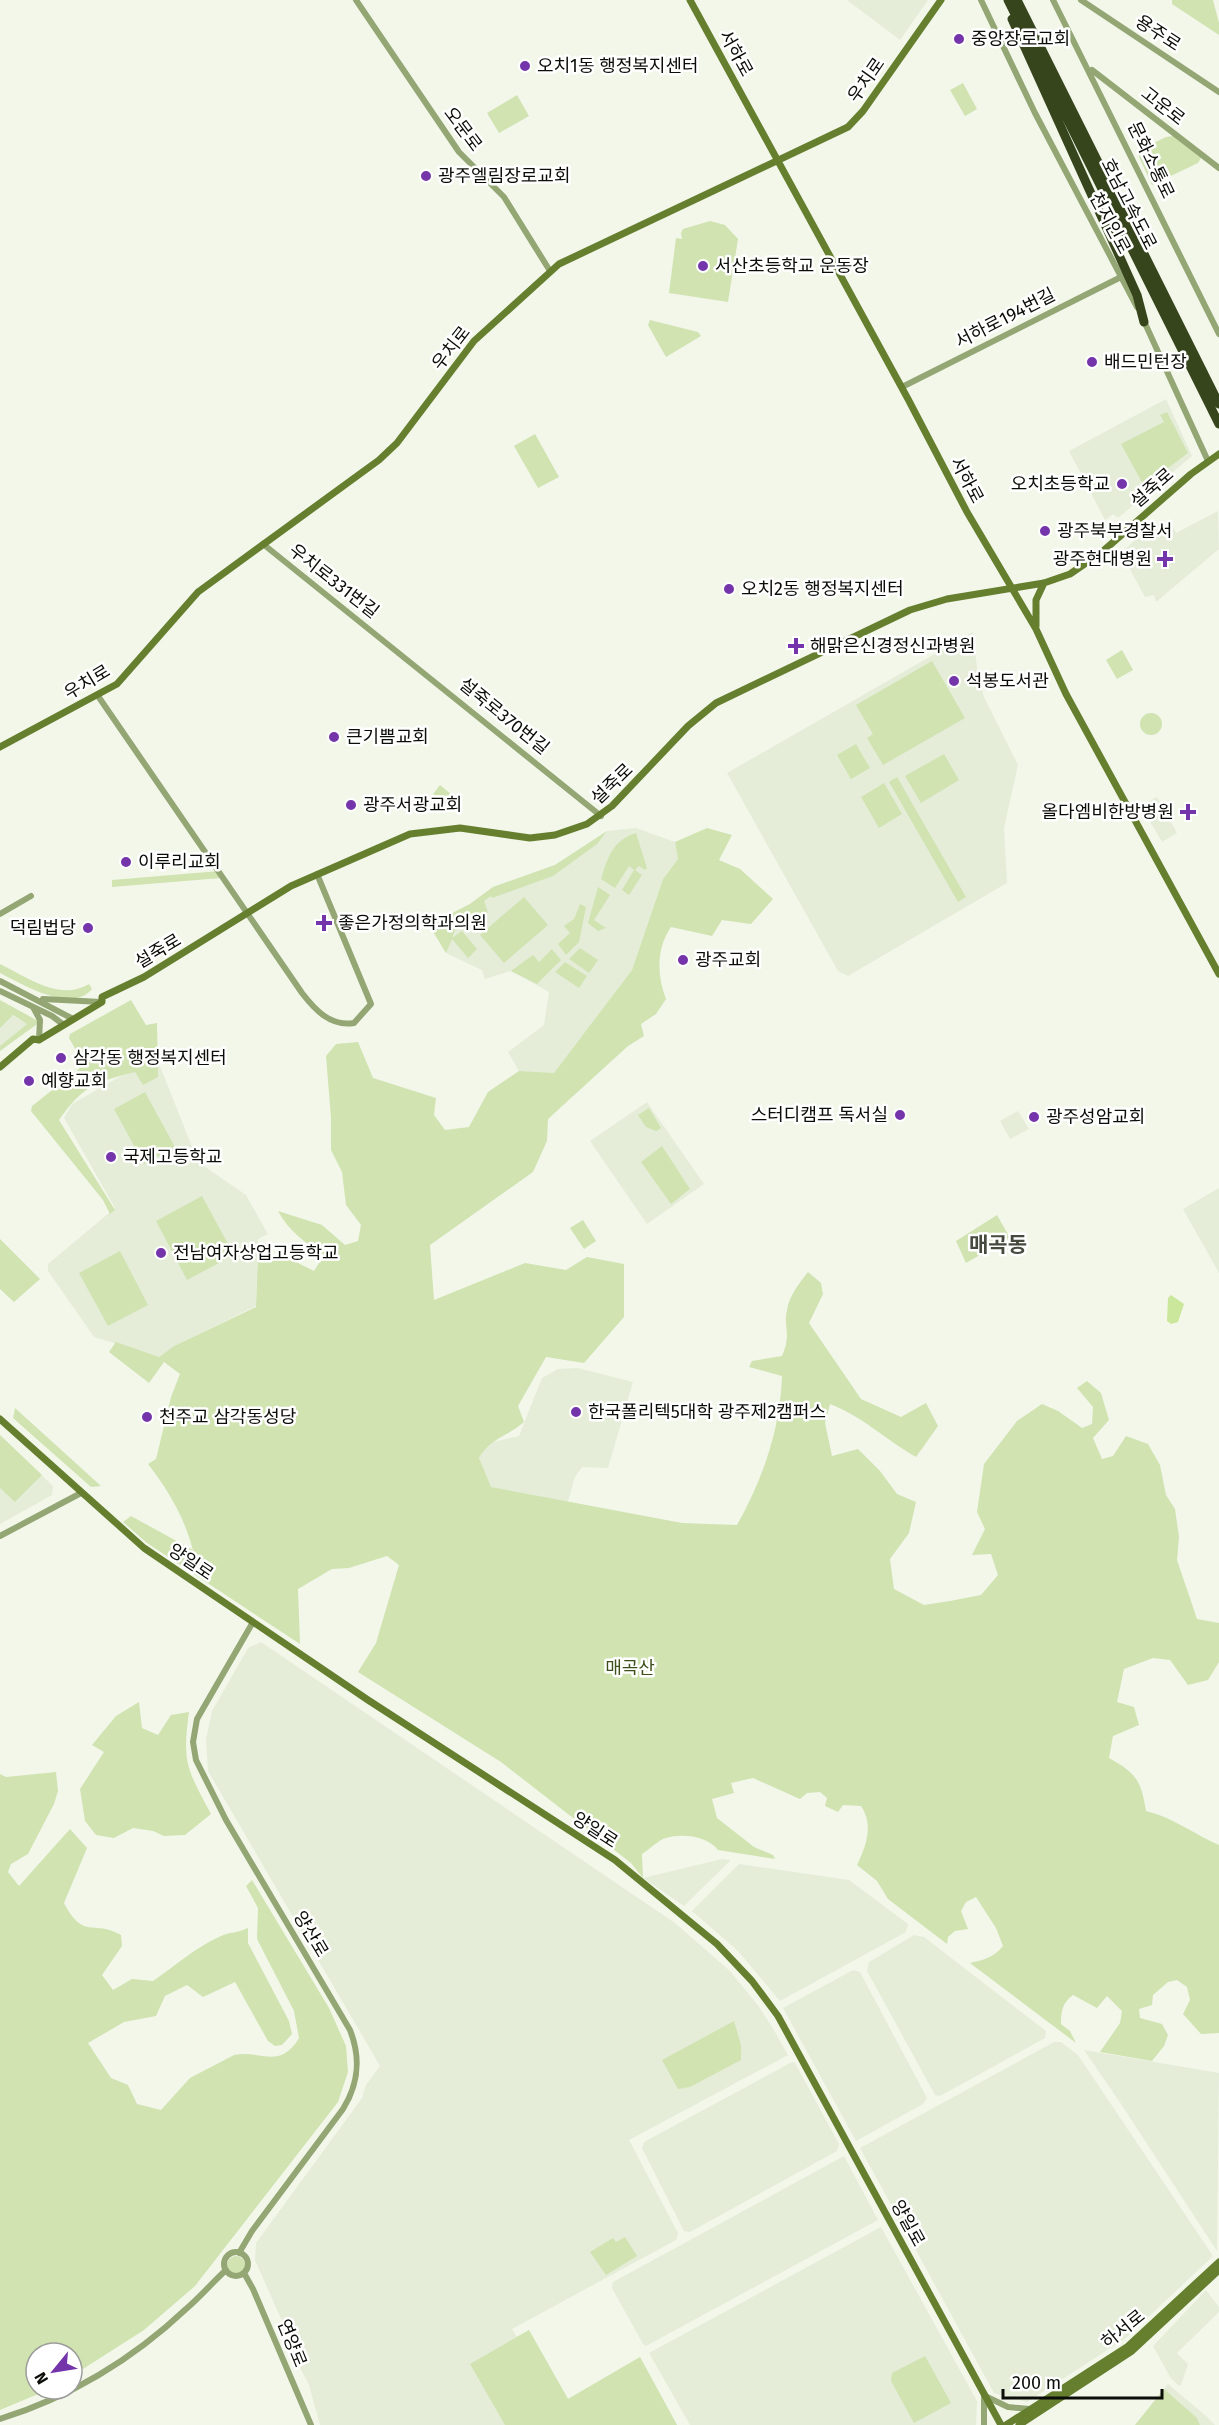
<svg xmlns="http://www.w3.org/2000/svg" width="1219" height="2425" viewBox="0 0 1219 2425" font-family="'Fira Sans','Noto Sans KR',sans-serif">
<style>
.built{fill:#e5edd9}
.green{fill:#d0e3b1}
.water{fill:#cbe79b}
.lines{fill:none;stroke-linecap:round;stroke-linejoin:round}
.tertiary{stroke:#93a674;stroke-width:6}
.secondary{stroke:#657f2f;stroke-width:7}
.motorway{stroke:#37451c;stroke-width:9}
.poi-dot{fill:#7435aa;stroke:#fff;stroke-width:2}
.labels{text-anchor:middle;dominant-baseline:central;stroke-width:5;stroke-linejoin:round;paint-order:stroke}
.street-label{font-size:18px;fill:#0b0d08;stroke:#fff}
.poi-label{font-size:18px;fill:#0b0d08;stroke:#fff;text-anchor:start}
.park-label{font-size:18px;fill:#3d4f1a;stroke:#fff}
.quarter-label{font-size:21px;font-weight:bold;fill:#45493e;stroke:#fff}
</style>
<rect width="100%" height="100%" fill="#f2f7ea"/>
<path class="built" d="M847 0H928L900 40Z
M1166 399 1192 456 1118 518 1113 514 1105 520 1069 451Z
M1218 511 1219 549 1156 602 1154 595 1145 597 1122 555 1123 551 1154 523 1173 527 1176 533Z
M973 632 977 668 984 697 1018 765 1004 828 1007 883 848 976 838 971 727 773Z
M1157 797 1177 833 1162 842 1141 806Z
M636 828 675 842 678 859 663 879 632 970 554 1074 519 1071 508 1052 544 1025 549 992 511 971 485 979 482 970 446 953 429 925 470 904 493 887 555 865 607 831Z
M0 1008 27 1024 0 1046Z
M156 1056 198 1162 246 1195 268 1234 258 1239 256 1306 174 1346 159 1357 94 1337 48 1271V1264L115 1208 64 1118 72 1104Z
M647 1102 704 1184 647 1224 590 1141Z
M1018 1111 1029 1129 1010 1139 1000 1121Z
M1219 1188V1273L1183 1209Z
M578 1368 633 1382 608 1468 582 1467 575 1477 568 1502 490 1487 479 1458 488 1443 519 1436 542 1378 558 1369Z
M0 1435 53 1486 52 1495 0 1524Z
M261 1642 675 1923 730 1971 760 2008 775 2032 788 2055 629 2140 678 2233 676 2240 512 2329 517 2337 529 2330 568 2399 640 2357 677 2425H320L309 2385 293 2354V2346L255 2260 256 2243 362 2098 366 2085 380 2066 208 1771 206 1739 212 1711 248 1648Z
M722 1859 731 1860 684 1906 643 1878Z
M739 1864 849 1880 908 1924 906 1932 780 2001 738 1951 692 1911Z
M914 1935 924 1937 1046 2031 1045 2038 940 2096 935 2095 867 1971 869 1962Z
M853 1970 860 1972 927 2098 923 2104 856 2141 783 2008Z
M1054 2042H1061L1078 2055 1213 2256 1126 2338 1027 2402 994 2393 860 2148Z
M1084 2050 1219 2073 1217 2251 1121 2104Z
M792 2062 795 2063 839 2144 837 2151 690 2232 684 2231 642 2148 644 2142Z
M844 2156 878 2220 646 2346 643 2344 612 2288 613 2282Z
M881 2227 977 2401 976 2425H690L649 2353Z
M1206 2290 1219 2307V2312L1177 2353 1188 2364 1181 2385 1179 2386 1170 2377 1153 2346Z
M1168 2384 1205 2415 1215 2425H1135Z"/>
<path class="green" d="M1172 0H1213L1219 23V35L1172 4Z
M963 83 977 109 965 116 950 90Z
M517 95 529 116 499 133 487 113Z
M1173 136 1201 158 1198 163 1152 185 1138 155 1139 150 1166 137Z
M710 221 725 225 738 239 728 302 669 293 676 238 682 239 681 233 683 229Z
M650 320 698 332 701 336 666 357 648 325Z
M1167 412 1188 453 1144 486 1121 444 1164 422 1160 415Z
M535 434 559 477 538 488 514 446Z
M1122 650 1133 670 1117 679 1106 660Z
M932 661 965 718 883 765 867 738 873 734 856 705Z
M1140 724a11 11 0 1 1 22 0a11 11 0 1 1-22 0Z
M856 744 870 768 851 779 837 755Z
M944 754 959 780 921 803 905 776Z
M897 777 966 897 958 902 889 782Z
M884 783 902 814 879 828 861 797Z
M440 785 458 800 452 808 433 794Z
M707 828 732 835 719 860 740 869 773 899 751 924 722 920 712 936 671 927C656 949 657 976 666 999L656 1014 641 1024 644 1036 628 1046 548 1119 547 1141 533 1172 430 1245 434 1300 525 1263 566 1270 587 1257 624 1264V1317L584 1363 546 1357 518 1406 524 1422C507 1437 490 1438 479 1458L491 1487 682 1523 737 1525C763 1479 780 1430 782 1376L749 1367 752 1361 782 1356C792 1333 783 1328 787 1310 789 1296 800 1282 808 1272L821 1283 823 1294 809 1323 861 1399 901 1417 926 1403 938 1426 916 1457C886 1440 862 1416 830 1404L825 1423 832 1456 858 1449 880 1471 897 1494 916 1502 909 1533 890 1559 894 1589 924 1605 950 1601 981 1595 998 1575 991 1554 972 1555 985 1529 977 1512 984 1464 1017 1421 1042 1404 1058 1411 1082 1428 1092 1424 1093 1407 1077 1388 1087 1381 1101 1393 1109 1420 1093 1438 1102 1459 1113 1456 1126 1436 1148 1444 1160 1465 1166 1495 1175 1509 1179 1537 1177 1560 1197 1619 1219 1623V1662L1208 1680 1188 1685 1170 1660 1153 1658 1124 1669 1117 1702 1134 1707 1139 1725 1113 1736 1109 1758C1136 1773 1141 1780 1146 1811 1172 1817 1194 1834 1219 1845V2033L1201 2034 1183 2014 1190 2000 1187 1987 1177 1980 1168 1982 1153 1995 1152 2005 1139 2009 1140 2018 1162 2024 1168 2035 1164 2046 1152 2061 1100 2052 1120 2023 1122 2011 1107 1996 1097 2008 1073 1995C1062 2003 1061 2012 1061 2024L1070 2031 1076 2043 970 1963C984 1960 994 1957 1003 1946L996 1928 976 1897 966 1902 961 1911 968 1929 955 1931 948 1937 947 1944 888 1899 877 1881 857 1865C866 1846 874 1825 861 1806L843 1805 838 1812 825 1806 827 1798 820 1792 807 1793 800 1799 753 1778 731 1783 734 1793 712 1799 717 1818 754 1847 773 1855 775 1859 718 1850C708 1836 682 1833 666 1838 658 1840 649 1850 642 1854L643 1878 631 1863 501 1762 358 1672 376 1643 399 1565 387 1556 349 1568 332 1569 298 1589 300 1644 147 1543 123 1522 131 1516 193 1550C184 1517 169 1491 148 1464L156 1459 171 1397 180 1374 164 1362 149 1383 109 1352 116 1342 159 1357 174 1346 256 1307 258 1254 292 1260 314 1271 324 1255C305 1243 289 1231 278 1211L322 1225 345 1245 358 1241 361 1225 346 1205 342 1172 331 1150V1118L326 1056 336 1044 358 1042 373 1078 436 1098 434 1115 445 1130 469 1127 488 1092 519 1071 554 1073 632 970 663 879 678 859 675 842Z
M607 831 597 844 553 876 492 898 491 896 484 901 488 913 455 930 452 938 462 931 477 949 468 958 452 939 446 953 429 925 470 904 493 887 555 865Z
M636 833 647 868 645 870 639 866 635 870 642 875 629 895 622 890 634 870 629 866 615 888 601 879C608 857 612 841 636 833Z
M220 871 221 878 112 887V880Z
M598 887 610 895 594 920 606 928 598 931 588 923Z
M524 897 548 925 504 963 480 935Z
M580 904 586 907 579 942 566 955 558 944 570 933 564 926 574 919Z
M580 948 598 960 589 973 569 959Z
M552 949 561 960 537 984 511 971 533 955 539 962Z
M565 962 587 976 579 988 555 972Z
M0 964C27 977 60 1002 89 984L92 989C71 1014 22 984 0 973Z
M0 1000 40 1022 0 1051V1046L27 1024 13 1015 0 1028Z
M131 1000 146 1025 157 1023 158 1077 143 1085 135 1072C95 1082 83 1086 59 1120L115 1210 110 1214 103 1200 31 1111 32 1106 79 1069 82 1061 69 1038 70 1034Z
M145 1092 175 1147 144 1164 114 1109Z
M649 1108 661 1128 656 1131 646 1127 638 1115Z
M662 1146 690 1189 671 1204 641 1162Z
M202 1196 234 1255 187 1280 156 1221Z
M997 1215 1010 1238 966 1263 956 1241Z
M583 1220 596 1241 584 1249 570 1228Z
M0 1239 40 1279 14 1302 0 1289Z
M120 1251 148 1305 108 1326 79 1273Z
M15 1408 101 1486 91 1487 13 1418Z
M0 1435 42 1475 15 1502 0 1488Z
M139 1702 142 1728 158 1735 171 1715 189 1712C182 1763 187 1769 211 1814L185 1835 164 1836 153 1831 133 1828 114 1838 96 1835 85 1821 80 1789 104 1752 92 1745 116 1716Z
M56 1772 58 1791 54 1804 28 1854 11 1864 8 1872 19 1886 70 1829 87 1848 64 1903C84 1941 93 1919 121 1935L122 1946 102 1975 113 1990 132 1979 153 1981C175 1966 196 1947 221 1936 229 1932 238 1933 248 1928V1943L289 2021 292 2034 282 2045 275 2046 268 2041 235 1982 203 1997 187 1985 165 1996 156 2016 124 2022 88 2043 111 2078 128 2085 137 2104 161 2110 190 2078 234 2055C260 2049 279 2071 299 2038L294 2011 257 1939 258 1908 246 1886 252 1880 329 2008 346 2046 348 2072 338 2102 195 2286 144 2330 72 2376V2353H36V2389H50L0 2410V1774L6 1777Z
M734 2021 741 2045V2060L690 2087 678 2089 662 2060Z
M625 2237 637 2256 606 2275 590 2252 613 2238 616 2242Z
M227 2265a9 9 0 1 1 18 0a9 9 0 1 1-18 0Z
M529 2330 568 2399 640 2357 677 2425H505L470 2364Z
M925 2356 951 2403 914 2423 891 2381 892 2373Z
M1164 2389 1197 2418 1200 2425H1135Z"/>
<path class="water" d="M1171 1295 1184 1304 1178 1322 1171 1324 1167 1321 1168 1298Z"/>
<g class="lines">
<path class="tertiary" d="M356 0 459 152 504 197 550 271
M981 0 1035 113 1137 307
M1053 0 1219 334
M1081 0 1219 92
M1092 70 1219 168
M1143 319 1208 461
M902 387 1121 277
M263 544 601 816
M98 696 302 993C315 1010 331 1027 354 1023L371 1004 317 874
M0 914 31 896
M0 981 73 1019
M0 991 52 1016 64 1025
M43 999 101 1002
M33 1007 40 1020 39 1040
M0 1536 81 1493
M224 2264a12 12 0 1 1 24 0a12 12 0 1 1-24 0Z
M239 2253 252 2231 343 2109C359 2083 361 2058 350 2030L226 1820 196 1760 193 1742 197 1719 253 1622
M244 2273 253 2289 311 2425
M984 2396V2425
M985 2396 1008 2407 1030 2409
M0 2419C70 2397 133 2359 186 2309 200 2297 212 2283 226 2270"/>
<path class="secondary" d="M690 0 908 399 967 512 1036 629 1066 694 1219 974
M1036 626V600L1044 583
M0 747 117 684 198 592 379 460 397 443 474 341 559 264 848 127 863 111 941 0
M0 1067 33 1039 39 1040 102 1002V997L144 977 291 886 410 834 460 828 530 838 555 835 587 824 612 806 688 726 716 703 910 610 947 599 1044 583 1070 574 1102 552 1191 474 1219 454
M0 1419 144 1548 368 1700 615 1860 717 1944 752 1981 778 2016 1001 2425
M1006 2425 1127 2347 1219 2262
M1019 2425 1132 2351 1219 2270"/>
<path class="motorway" d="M1008 0 1219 424
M1017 0 1219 404
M1012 19 1137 295 1144 322"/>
</g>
<g class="poi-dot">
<circle cx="959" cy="39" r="6"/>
<circle cx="525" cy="66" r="6"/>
<circle cx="426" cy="176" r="6"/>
<circle cx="703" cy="266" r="6"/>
<circle cx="1092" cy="362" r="6"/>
<circle cx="1122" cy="484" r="6"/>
<circle cx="1045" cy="531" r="6"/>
<path d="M1162 550h6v6h6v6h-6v6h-6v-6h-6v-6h6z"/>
<circle cx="729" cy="589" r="6"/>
<path d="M793 637h6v6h6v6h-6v6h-6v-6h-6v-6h6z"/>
<circle cx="954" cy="681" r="6"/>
<circle cx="334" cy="737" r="6"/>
<circle cx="351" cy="805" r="6"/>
<path d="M1185 803h6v6h6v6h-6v6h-6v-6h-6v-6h6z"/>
<circle cx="126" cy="862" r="6"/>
<path d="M321 914h6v6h6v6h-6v6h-6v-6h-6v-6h6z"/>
<circle cx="88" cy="928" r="6"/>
<circle cx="683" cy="960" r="6"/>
<circle cx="61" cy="1058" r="6"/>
<circle cx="29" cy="1081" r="6"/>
<circle cx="900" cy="1115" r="6"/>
<circle cx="1034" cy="1117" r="6"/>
<circle cx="111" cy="1157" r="6"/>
<circle cx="161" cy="1253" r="6"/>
<circle cx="576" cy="1412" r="6"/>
<circle cx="147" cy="1417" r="6"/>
</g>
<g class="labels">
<g class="street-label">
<text transform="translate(1158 33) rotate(33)">용주로</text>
<text transform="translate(736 53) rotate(61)">서하로</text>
<text transform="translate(866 80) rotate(-55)">우치로</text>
<text transform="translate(1163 106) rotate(38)">고운로</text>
<text transform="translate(463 129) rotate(53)">오문로</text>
<text transform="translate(1151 160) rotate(64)">문화소통로</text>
<text transform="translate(1129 204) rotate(63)">호남고속도로</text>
<text transform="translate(1110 223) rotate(62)">천지인로</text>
<text transform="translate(1005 318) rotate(-27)">서하로194번길</text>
<text transform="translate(451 348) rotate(-52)">우치로</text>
<text transform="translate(967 480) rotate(62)">서하로</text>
<text transform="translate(1152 488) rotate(-41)">설죽로</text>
<text transform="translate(334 581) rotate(38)">우치로331번길</text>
<text transform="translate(87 682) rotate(-31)">우치로</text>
<text transform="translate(504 716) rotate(39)">설죽로370번길</text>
<text transform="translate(612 784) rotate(-44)">설죽로</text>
<text transform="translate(158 951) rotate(-31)">설죽로</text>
<text transform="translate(191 1562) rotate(34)">양일로</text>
<text transform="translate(595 1830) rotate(33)">양일로</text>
<text transform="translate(311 1934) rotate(59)">양산로</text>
<text transform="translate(908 2223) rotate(61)">양일로</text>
<text transform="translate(1123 2329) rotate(-39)">하서로</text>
<text transform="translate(292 2343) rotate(68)">연양로</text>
</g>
<g class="poi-label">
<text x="971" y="39">중앙장로교회</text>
<text x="537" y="66">오치1동 행정복지센터</text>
<text x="438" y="176">광주엘림장로교회</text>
<text x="715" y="266">서산초등학교 운동장</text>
<text x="1104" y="362">배드민턴장</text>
<text x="1110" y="484" text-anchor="end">오치초등학교</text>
<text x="1057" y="531">광주북부경찰서</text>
<text x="1152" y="559" text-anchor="end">광주현대병원</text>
<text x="741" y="589">오치2동 행정복지센터</text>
<text x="810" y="646">해맑은신경정신과병원</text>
<text x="966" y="681">석봉도서관</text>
<text x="346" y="737">큰기쁨교회</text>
<text x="363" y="805">광주서광교회</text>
<text x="1174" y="812" text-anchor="end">올다엠비한방병원</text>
<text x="138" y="862">이루리교회</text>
<text x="338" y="923">좋은가정의학과의원</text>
<text x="76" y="928" text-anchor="end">덕림법당</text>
<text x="695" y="960">광주교회</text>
<text x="73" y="1058">삼각동 행정복지센터</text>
<text x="41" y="1081">예향교회</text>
<text x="888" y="1115" text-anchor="end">스터디캠프 독서실</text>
<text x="1046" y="1117">광주성암교회</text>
<text x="123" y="1157">국제고등학교</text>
<text x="173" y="1253">전남여자상업고등학교</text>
<text x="588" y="1412">한국폴리텍5대학 광주제2캠퍼스</text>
<text x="159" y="1417">천주교 삼각동성당</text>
</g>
<g class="park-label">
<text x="630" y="1668">매곡산</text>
</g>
<g class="quarter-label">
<text x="998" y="1245">매곡동</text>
</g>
</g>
<g transform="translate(54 2371) rotate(240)"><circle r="28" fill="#ffffff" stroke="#9d9e9c" stroke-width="1.5"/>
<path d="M0-4.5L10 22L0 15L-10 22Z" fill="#7435aa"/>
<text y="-9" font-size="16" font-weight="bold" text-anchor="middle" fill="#0b0d08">N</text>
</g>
<path d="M1003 2389v9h159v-9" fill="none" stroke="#0b0d08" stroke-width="3"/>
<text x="1012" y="2389" font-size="18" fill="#0b0d08" stroke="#ffffff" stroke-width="4.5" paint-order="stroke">200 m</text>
</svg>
